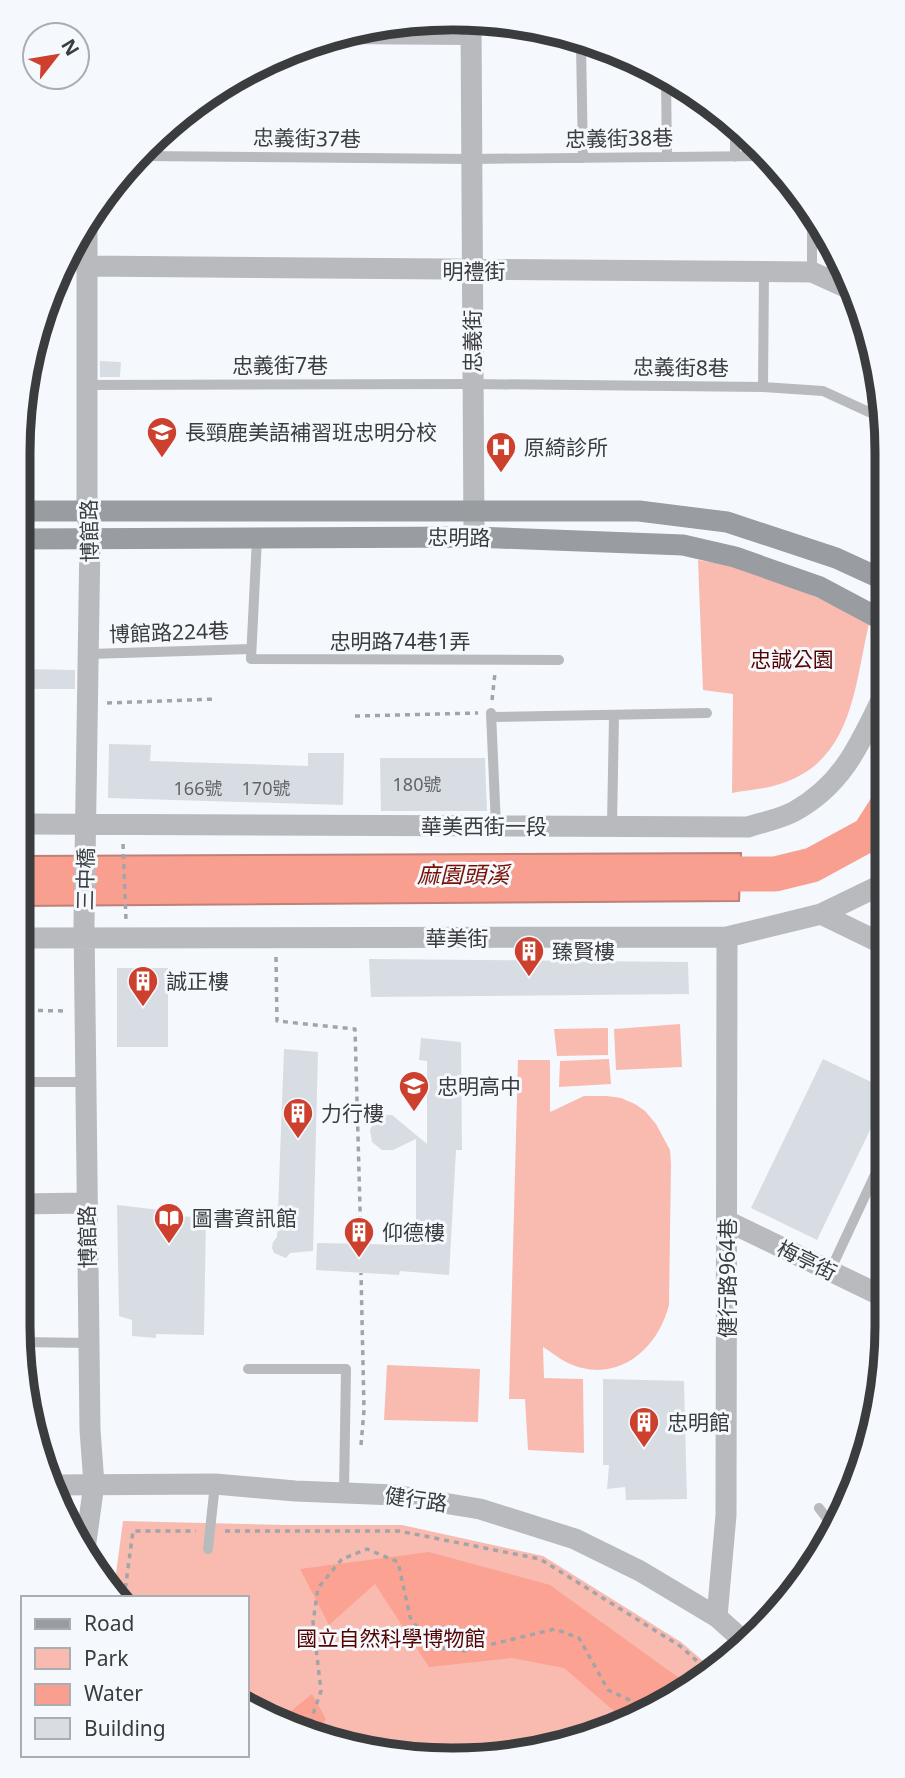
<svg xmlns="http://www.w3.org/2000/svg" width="905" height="1778" viewBox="0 0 905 1778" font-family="'Noto Sans','Noto Sans TC',sans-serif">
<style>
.green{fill:#f9bbb0}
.forest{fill:#fba292}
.water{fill:#f89f8f;stroke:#bf8177;stroke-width:2}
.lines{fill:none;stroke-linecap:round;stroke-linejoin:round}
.river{stroke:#f89f8f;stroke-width:35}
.building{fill:#d8dde3}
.path{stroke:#a2a5a8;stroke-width:3.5;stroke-dasharray:5 5;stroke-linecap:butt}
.service{stroke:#b8babd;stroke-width:10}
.minor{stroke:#b8babd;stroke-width:21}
.tertiary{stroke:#b8babd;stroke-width:21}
.secondary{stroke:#999ca0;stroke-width:21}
.labels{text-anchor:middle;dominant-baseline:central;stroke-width:6;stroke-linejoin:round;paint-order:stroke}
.number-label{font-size:18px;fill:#626467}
.street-label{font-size:21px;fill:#3a3c3e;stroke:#f5f9fe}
.poi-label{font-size:21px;fill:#3a3c3e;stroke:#f5f9fe;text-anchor:start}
.park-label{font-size:21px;fill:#540400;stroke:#f5f9fe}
.water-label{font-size:23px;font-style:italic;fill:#770f04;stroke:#f5f9fe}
.rim{fill:none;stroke:#3a3c3e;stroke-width:9}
</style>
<rect width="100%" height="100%" fill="#f5f9fe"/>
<path class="green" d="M698 560C758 568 816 595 869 624 854 687 853 761 780 784 766 789 748 790 732 793L733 694 703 690Z
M680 1024 682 1067 616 1070 614 1029Z
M608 1028V1055L557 1056 554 1029Z
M609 1059 611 1084 559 1087 560 1061Z
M518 1060H550V1112L584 1096H607L621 1098 635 1104 645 1111 656 1124 670 1150 671 1164 669 1305C657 1352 614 1386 566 1362 558 1358 550 1351 543 1347L544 1378 583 1379 584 1453 528 1450 525 1399H509Z
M387 1365 480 1369 478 1422 384 1420Z
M123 1521 285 1525H402L543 1556 681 1642 710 1667 619 1727 481 1760 340 1746 247 1703V1598H115L113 1596Z"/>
<path class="forest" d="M429 1552 550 1585 686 1683 627 1722 564 1668 512 1658 429 1667 375 1584 329 1625 300 1569Z
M312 1694 326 1719 315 1734 281 1719Z"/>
<path class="water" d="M741 853 739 901 18 906V856Z"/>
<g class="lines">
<path class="river" d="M694 874H775L812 865 869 834 885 809"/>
</g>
<path class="building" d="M100 361 121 362 120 377H100Z
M25 669 75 670V689H25Z
M109 744 151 745 150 761 308 766V753H344L343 805 108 798Z
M380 758H485L487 811H381Z
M369 959 688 962 689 994 371 997Z
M117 968H168V1047H117Z
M421 1038 461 1042 462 1150H456L449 1275 400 1271 399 1275 316 1270 317 1243 416 1245V1139L393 1150H382L372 1142 370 1130 375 1120 386 1115H392L427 1144V1061L419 1060Z
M284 1049 318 1052 313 1251 290 1253 286 1258 274 1253 272 1248 273 1242 277 1237Z
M823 1059 886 1089V1097L817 1240 751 1208Z
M117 1205 160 1210 159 1216 206 1217 204 1335 156 1334V1338L132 1336V1320L119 1316Z
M603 1379 684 1381 687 1499 626 1500 625 1487 607 1489 609 1465H603Z"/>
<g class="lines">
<path class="path" d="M492 700 495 673
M107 703 217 699
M355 716 478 713
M123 844 126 920
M276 957 277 1021 355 1029 361 1244
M18 1010 65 1011
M361 1445 364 1410 361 1273
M225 1531H399L540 1559 680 1646 706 1669
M124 1598 133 1531H196
M302 1729 310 1723 321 1691 313 1622 318 1588 342 1559 367 1549 398 1562 410 1617 431 1647 464 1651 555 1629 579 1638 608 1690 647 1708"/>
<path class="service" d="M328 39 471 40
M581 45 583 158
M666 77 667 157
M735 122V157
M142 156 471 159 767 156
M812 272V208
M88 385 472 384 763 387 823 391 884 419
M763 387 764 272
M257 538 251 659 559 660
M89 654 251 649
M491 713 496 826
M491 717 707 713
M612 826 614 716
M18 1082H86
M830 1271 886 1151
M20 1342 89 1343
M248 1369H346L344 1492
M819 1508 835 1529
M208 1549 215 1484"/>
<path class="minor" d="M471 20 474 537
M87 266 812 272 856 292
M18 824 748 827C763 822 781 819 795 811 845 783 861 741 885 692
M821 914 885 945
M18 938 727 937 821 914 885 883
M18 1204 87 1203
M727 1221 886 1298
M85 1549 94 1484 90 1430 84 924 90 539 87 511V227
M717 1617 726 1515 727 937"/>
<path class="tertiary" d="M51 1485 215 1484 295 1491 395 1495 480 1509 575 1539 640 1571 717 1617 746 1643"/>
<path class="secondary" d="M18 511H639L727 522 836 558 884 580
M18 539 474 537 683 545 735 557 820 587 884 621"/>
</g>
<defs>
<g id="university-pin" transform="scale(1.575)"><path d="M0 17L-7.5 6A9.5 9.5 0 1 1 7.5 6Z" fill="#cc402d" stroke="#f5f9fe"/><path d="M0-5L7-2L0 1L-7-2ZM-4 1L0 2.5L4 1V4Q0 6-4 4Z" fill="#fff"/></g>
<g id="hospital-pin" transform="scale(1.575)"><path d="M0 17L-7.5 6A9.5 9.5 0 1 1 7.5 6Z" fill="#cc402d" stroke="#f5f9fe"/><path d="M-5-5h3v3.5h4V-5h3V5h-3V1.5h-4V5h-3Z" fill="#fff"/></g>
<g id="building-pin" transform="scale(1.575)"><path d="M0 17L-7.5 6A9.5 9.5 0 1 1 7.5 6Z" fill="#cc402d" stroke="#f5f9fe"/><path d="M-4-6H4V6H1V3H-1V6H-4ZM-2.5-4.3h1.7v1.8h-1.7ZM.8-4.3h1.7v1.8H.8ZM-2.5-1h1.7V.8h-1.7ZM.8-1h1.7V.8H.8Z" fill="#fff"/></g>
<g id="school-pin" transform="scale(1.575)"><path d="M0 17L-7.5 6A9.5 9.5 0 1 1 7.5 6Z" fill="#cc402d" stroke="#f5f9fe"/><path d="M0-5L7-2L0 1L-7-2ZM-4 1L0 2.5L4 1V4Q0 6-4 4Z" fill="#fff"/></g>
<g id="library-pin" transform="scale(1.575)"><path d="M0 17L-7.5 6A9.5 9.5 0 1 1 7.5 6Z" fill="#cc402d" stroke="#f5f9fe"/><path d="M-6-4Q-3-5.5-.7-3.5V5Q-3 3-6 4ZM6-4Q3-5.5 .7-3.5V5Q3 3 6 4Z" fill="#fff"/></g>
</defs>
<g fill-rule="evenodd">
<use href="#university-pin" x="162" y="432"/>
<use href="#hospital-pin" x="501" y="447"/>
<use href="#building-pin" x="529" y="951"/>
<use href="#building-pin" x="143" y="981"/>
<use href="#school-pin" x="414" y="1086"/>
<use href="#building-pin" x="298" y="1113"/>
<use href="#library-pin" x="169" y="1218"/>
<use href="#building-pin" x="359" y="1232"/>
<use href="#building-pin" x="644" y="1422"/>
</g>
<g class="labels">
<g class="number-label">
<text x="417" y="784">180號</text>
<text x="198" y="788">166號</text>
<text x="266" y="788">170號</text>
</g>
<g class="street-label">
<text transform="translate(307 138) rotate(1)">忠義街37巷</text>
<text transform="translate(619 138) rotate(-1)">忠義街38巷</text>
<text x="474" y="271">明禮街</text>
<text transform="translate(472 341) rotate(-90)">忠義街</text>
<text x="280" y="365">忠義街7巷</text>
<text transform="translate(681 367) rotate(1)">忠義街8巷</text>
<text transform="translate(89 531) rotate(-91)">博館路</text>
<text transform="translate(459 537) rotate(1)">忠明路</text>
<text transform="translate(169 632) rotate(-2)">博館路224巷</text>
<text x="400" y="641">忠明路74巷1弄</text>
<text x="484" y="826">華美西街一段</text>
<text transform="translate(85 879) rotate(-89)">三中橋</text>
<text x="457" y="938">華美街</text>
<text transform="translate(87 1237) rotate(-91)">博館路</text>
<text transform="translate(807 1260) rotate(26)">梅亭街</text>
<text transform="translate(727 1278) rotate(-90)">健行路964巷</text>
<text transform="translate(416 1499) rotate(8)">健行路</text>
</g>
<g class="poi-label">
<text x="185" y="432">長頸鹿美語補習班忠明分校</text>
<text x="524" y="447">原綺診所</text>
<text x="552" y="951">臻賢樓</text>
<text x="166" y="981">誠正樓</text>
<text x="437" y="1086">忠明高中</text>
<text x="321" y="1113">力行樓</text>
<text x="192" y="1218">圖書資訊館</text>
<text x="382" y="1232">仰德樓</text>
<text x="667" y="1422">忠明館</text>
</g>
<g class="park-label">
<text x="792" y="659">忠誠公園</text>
<text x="391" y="1638">國立自然科學博物館</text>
</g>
<g class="water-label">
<text x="463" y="874">麻園頭溪</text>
</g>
</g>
<path d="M0 0H905V1778H0ZM452 30H453A422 422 0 0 1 875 452V1326A422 422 0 0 1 453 1748H452A422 422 0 0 1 30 1326V452A422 422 0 0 1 452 30Z" fill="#f5f9fe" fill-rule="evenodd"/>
<path class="rim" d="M452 30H453A422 422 0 0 1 875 452V1326A422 422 0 0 1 453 1748H452A422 422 0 0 1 30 1326V452A422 422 0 0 1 452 30Z"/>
<rect x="21" y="1596" width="228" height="161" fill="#f5f9fe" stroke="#aaadb1" stroke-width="2"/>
<rect x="35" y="1619" width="35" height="10" fill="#999ca0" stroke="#aaadb1" stroke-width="2"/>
<text x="84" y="1631" font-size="21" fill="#3a3c3e">Road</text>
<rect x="35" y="1648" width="35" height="21" fill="#f9bbb0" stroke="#aaadb1" stroke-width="2"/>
<text x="84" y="1666" font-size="21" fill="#3a3c3e">Park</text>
<rect x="35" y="1684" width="35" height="21" fill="#f89f8f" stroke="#aaadb1" stroke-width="2"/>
<text x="84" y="1701" font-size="21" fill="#3a3c3e">Water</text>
<rect x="35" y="1718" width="35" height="21" fill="#d8dde3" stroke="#aaadb1" stroke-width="2"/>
<text x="84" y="1736" font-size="21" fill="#3a3c3e">Building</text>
<g transform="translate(56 56) rotate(59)"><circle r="33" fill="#f5f9fe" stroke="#aaadb1" stroke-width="2"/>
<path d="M0-5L12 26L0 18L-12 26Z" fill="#cc402d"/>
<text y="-10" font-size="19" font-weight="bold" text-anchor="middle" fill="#3a3c3e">N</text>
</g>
</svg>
